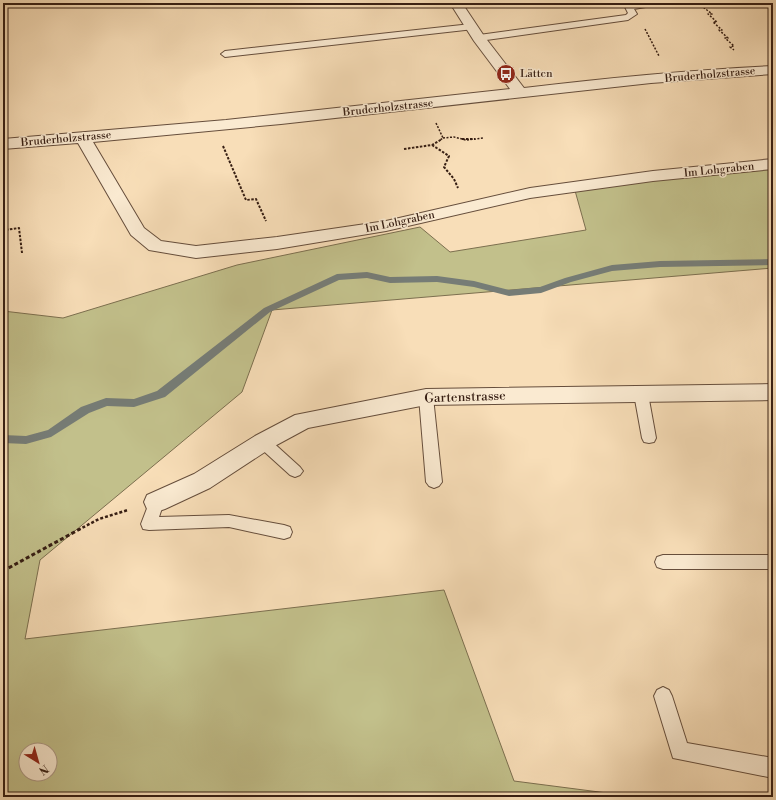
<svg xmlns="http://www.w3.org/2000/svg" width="776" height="800" viewBox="0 0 776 800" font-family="'Libre Bodoni',serif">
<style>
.green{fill:#c2c08b;stroke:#7c6f4f;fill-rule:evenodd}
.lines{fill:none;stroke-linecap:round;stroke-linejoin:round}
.stream{fill:#767c76;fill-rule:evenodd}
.service-casing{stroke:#664e3c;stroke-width:2}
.minor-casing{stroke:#664e3c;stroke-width:2}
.path-far3{stroke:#361e13;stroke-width:1.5;stroke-dasharray:2 1.5;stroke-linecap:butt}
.path-far2{stroke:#361e13;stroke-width:2;stroke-dasharray:2.5 1.5;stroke-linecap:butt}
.path-far1{stroke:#361e13;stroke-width:2.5;stroke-dasharray:3 2;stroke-linecap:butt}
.path{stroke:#361e13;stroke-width:3;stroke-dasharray:4 2.5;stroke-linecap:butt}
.service{fill:#faead1;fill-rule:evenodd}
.minor{fill:#faead1;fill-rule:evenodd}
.labels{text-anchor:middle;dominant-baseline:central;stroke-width:3;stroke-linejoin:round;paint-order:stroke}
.far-poi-label{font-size:11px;fill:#361e13;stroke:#faead1;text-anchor:start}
.far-street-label{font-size:11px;fill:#361e13;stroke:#faead1}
.street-label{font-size:13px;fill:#361e13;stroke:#faead1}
</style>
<rect width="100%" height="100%" fill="#f8deb8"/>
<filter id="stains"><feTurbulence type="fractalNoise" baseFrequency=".005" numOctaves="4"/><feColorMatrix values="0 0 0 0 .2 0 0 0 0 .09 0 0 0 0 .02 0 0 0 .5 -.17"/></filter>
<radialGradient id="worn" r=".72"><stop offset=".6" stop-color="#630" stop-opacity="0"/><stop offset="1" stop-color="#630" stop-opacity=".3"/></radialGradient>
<path class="green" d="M773 165V268L272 310 242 392 40 560 25 639 444 590 514 781 638 797H3V311L63 318 237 265 420 227 450 252 586 230 574 187ZM26 750H50V774H26Z"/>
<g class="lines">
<path class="stream" d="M773 259V265L660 267 612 271 571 282 541 293 509 296 474 287 437 282 390 283 367 278 339 280 270 312 165 397 134 407 107 406 89 413 51 437 26 444 3 443V435L26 436 48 430 81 407 106 398 134 399 157 391 264 308 337 274 367 272 390 277 437 276 474 281 509 290 540 287 565 278 612 265 660 261Z"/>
<g class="service-casing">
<path id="service" d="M640 3H661L657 5 634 9 637 14 628 20 479 41 475 38 479 35 626 15 628 13 625 7 626 5Z
M471 24 474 25V29L225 57 221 54 225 51Z
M641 389 646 390 648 394 656 438 654 442 649 443 644 442 642 438 634 394 636 390Z
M426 392 431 393 433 397 442 482 439 486 434 488 429 486 426 482 419 397 421 393Z
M263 437 268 438 300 467 303 471 300 475 295 477 290 475 258 446 256 442 258 438Z
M156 496 161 498 164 502 159 517 229 515 284 525 290 527 292 532 290 537 284 539 229 527 149 530 143 529 141 524 151 498Z
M663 555H773V569H663L657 567 655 562 657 557Z
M663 687 669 690 672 696 687 743 773 758V778L673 758 654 696 657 690Z"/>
</g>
<g class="minor-casing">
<path id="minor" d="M450 3H462L484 36 524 88C607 78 690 70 773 66V74L651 83 281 124 93 142 144 228 161 241 196 246 277 237 386 221 530 188 653 171 773 159V169L653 181 530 198 386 231 277 249 196 258 149 250 131 235 78 143 3 149V139L226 120 510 89 474 41Z
M773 384V400L426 405 308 428 271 448 210 488 165 509 156 512 147 509 144 502 147 495 194 474 255 436 295 415 426 389Z"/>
</g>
<path class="path-far3" d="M698 3 712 14H708L717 22H713L722 30H719L728 38H725L734 46 730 47 734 50
M645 29 659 56
M436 123 443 138 440 140
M443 138 454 137 466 140
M467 140 483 138"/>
<path class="path-far2" d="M462 139H475
M432 145 449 156 444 167 454 179 458 188
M223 146 246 200 256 199 266 221
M404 149 432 145 442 139
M3 191 5 230 19 228 22 253"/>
<path class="path-far1" d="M78 530 99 519 128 510"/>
<path class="path" d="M3 571 80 529"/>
<use href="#service" class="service"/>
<use href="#minor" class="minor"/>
</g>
<defs>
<g id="bus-disc" transform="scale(1)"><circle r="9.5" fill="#8f2418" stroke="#faead1"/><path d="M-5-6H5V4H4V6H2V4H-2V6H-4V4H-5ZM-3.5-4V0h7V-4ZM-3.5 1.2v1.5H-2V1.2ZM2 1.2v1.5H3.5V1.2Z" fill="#fff"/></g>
</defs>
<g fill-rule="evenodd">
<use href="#bus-disc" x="506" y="74"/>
</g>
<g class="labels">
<g class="far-poi-label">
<text x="520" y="74">Lätten</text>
</g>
<g class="far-street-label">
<text transform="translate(710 75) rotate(-5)">Bruderholzstrasse</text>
<text transform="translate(388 108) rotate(-6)">Bruderholzstrasse</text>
<text transform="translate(66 139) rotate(-5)">Bruderholzstrasse</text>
<text transform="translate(719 170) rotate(-6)">Im Lohgraben</text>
<text transform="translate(400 222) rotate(-12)">Im Lohgraben</text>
</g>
<g class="street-label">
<text transform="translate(465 397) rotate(-2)">Gartenstrasse</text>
</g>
</g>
<rect width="776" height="800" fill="none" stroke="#f8deb8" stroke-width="16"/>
<rect x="4" y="4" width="768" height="792" fill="none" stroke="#361e13" stroke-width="2"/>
<rect x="8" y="8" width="760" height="784" fill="none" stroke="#361e13"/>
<g transform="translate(38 762) rotate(143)"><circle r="19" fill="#faead1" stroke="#ac9885"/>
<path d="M0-3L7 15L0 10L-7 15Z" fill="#8f2418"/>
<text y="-6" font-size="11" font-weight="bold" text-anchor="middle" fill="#361e13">N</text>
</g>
<rect width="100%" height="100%" filter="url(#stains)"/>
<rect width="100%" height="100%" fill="url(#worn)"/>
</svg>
